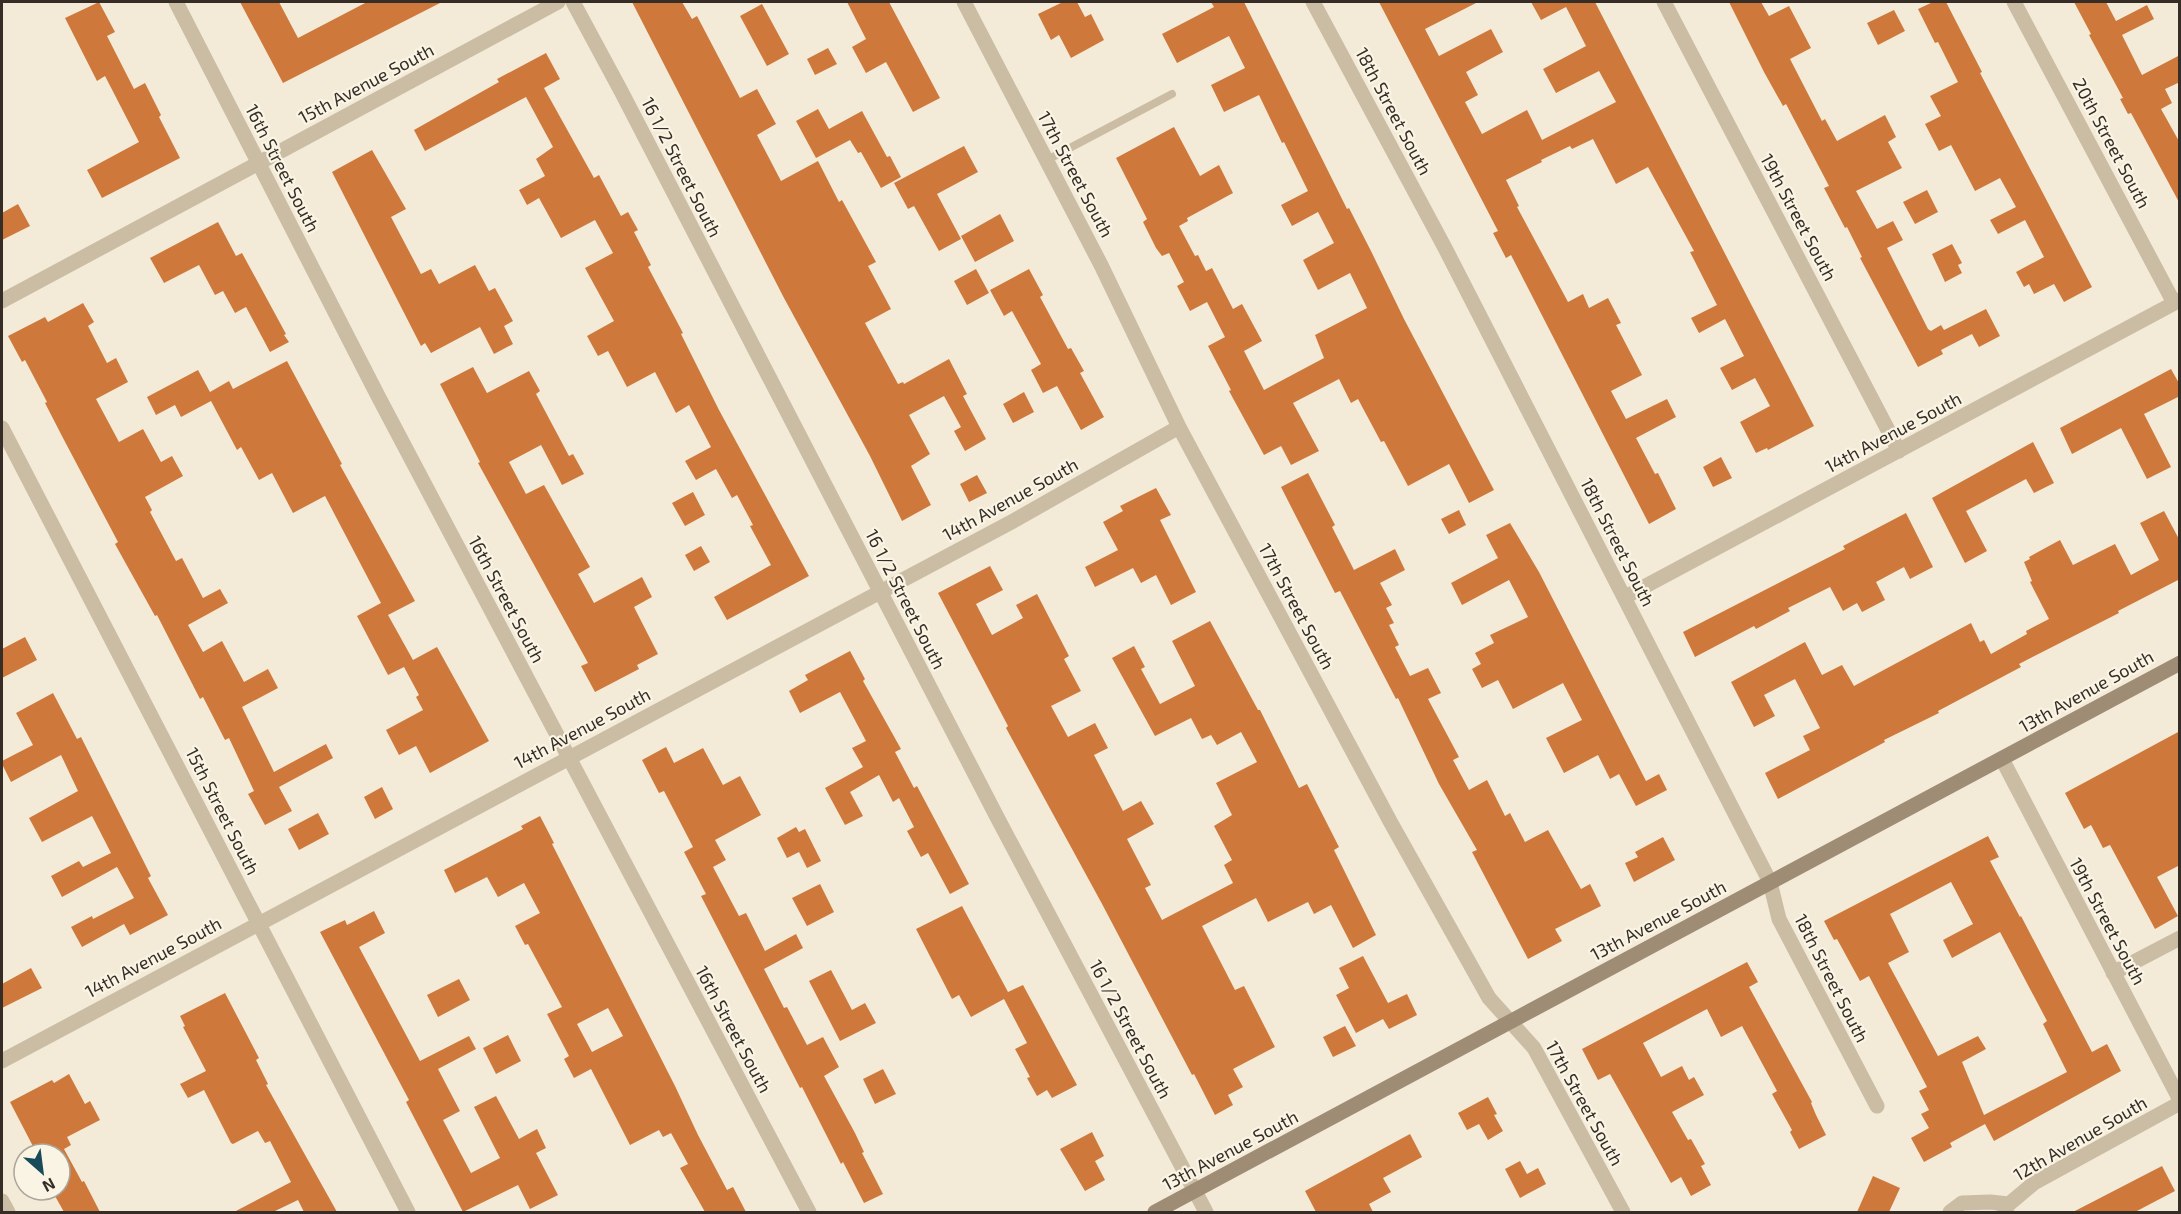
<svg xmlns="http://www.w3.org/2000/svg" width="2181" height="1214" viewBox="0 0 2181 1214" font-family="'Exo 2',sans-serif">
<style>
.building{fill:#ce793b;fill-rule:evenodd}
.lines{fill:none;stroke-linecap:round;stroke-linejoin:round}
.lane{stroke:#cbbda3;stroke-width:8}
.street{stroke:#cbbda3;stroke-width:15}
.secondary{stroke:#9f8c75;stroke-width:15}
.labels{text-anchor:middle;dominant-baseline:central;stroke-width:4.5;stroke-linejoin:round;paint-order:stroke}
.street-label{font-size:18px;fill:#362e26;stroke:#faf4e5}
</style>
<rect width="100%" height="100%" fill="#f3ebd8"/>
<path class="building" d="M99 2 115 32 107 36 134 89 145 83 161 115 159 117 180 158 102 198 87 170 139 142 105 76 97 81 65 18Z
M240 2H279L298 38 367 2H442L283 83Z
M632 2H682L692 19 697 16 740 98 757 89 776 124 757 135 781 181 818 161 839 202 842 200 876 262 868 266 891 309 865 323 898 384 903 382 904 384 949 359 967 394 963 396 986 439 965 451 954 431 961 427 944 396 909 415 930 454 911 466 931 505 902 521 870 456 784 298Z
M847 2H889L940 98 913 112 886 62 866 73 852 47 866 39Z
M1063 2H1077L1085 17 1091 14 1104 40 1071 58 1059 35 1051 40 1038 14Z
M1211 2H1244L1347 209 1349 208 1371 251 1404 319 1494 490 1469 503 1449 464 1408 486 1384 441 1381 442 1358 399 1351 403 1339 379 1293 403 1319 451 1291 465 1281 446 1264 455 1229 391 1231 390 1208 346 1225 337 1207 302 1190 311 1177 286 1184 282 1169 253 1162 256 1156 248 1143 222 1147 219 1116 158 1174 127 1200 176 1219 165 1233 193 1187 218 1188 221 1179 226 1195 256 1198 255 1206 271 1212 268 1233 309 1242 304 1262 341 1244 351 1264 390 1324 358 1315 335 1367 308 1350 273 1318 290 1303 260 1334 243 1318 212 1292 226 1281 205 1308 191 1284 142 1282 143 1259 95 1224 112 1211 85 1245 68 1229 36 1177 63 1162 34 1214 7Z
M1379 2H1478L1425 29 1439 56 1491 29 1503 52 1466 72 1478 95 1465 102 1482 134 1527 110 1542 140 1616 102 1599 71 1556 93 1543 69 1586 46 1566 7 1541 20 1531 2H1595L1814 426 1768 450 1767 448 1756 453 1740 422 1770 406 1755 378 1732 390 1720 368 1744 356 1725 319 1699 333 1691 318 1717 305 1690 252 1694 251 1648 167 1616 184 1593 139 1572 149 1570 146 1541 160 1542 162 1506 180 1519 206 1517 207 1568 302 1583 294 1589 308 1608 298 1621 323 1616 325 1642 375 1611 391 1626 419 1667 399 1676 417 1636 438 1655 474 1658 473 1676 509 1649 524 1511 255 1506 258 1493 233 1498 231Z
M1729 2H1761L1769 16 1789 6 1811 48 1790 59 1822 121 1825 119 1837 141 1885 115 1896 137 1888 142 1902 168 1856 191 1877 229 1893 221 1903 240 1887 248 1928 329 1931 331 1941 325 1944 330 1986 309 2000 336 1979 347 1972 334 1941 350 1943 354 1918 367 1860 258 1862 257 1847 227 1845 228 1824 188 1829 186 1786 104 1783 106 1764 72Z
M1933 2H1946L1982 72 1980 73 2092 287 2064 302 2054 284 2034 294 2029 284 2024 287 2016 272 2044 257 2025 220 1998 234 1990 220 2016 207 2000 178 1975 191 1951 145 1939 151 1925 124 1941 116 1930 96 1958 82 1938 42 1935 43 1918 9Z
M2074 2H2106L2116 21 2147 5 2154 19 2122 35 2142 75 2180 55V82L2165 89 2172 103 2161 109 2180 143V204L2131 113 2128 114 2120 99 2123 98 2089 35 2091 34Z
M762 4 789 54 767 66 740 16Z
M1894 10 1905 31 1878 45 1867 23Z
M828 48 837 64 815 75 807 59Z
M546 53 560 79 544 88 594 178 599 175 621 216 628 212 638 230 634 232 651 265 648 267 683 333 681 334 719 410 809 576 727 620 714 597 771 565 750 526 753 525 737 495 732 498 716 469 696 480 685 461 711 447 689 405 676 413 655 372 627 387 608 351 598 356 587 336 614 321 585 268 613 253 595 220 561 238 539 198 527 205 519 190 545 176 536 159 553 147 526 97 425 151 414 130 499 82 497 79Z
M818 109 829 129 862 111 887 157 890 156 901 177 881 188 861 152 858 153 850 140 816 158 796 121Z
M964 146 978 172 937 194 961 239 939 251 914 206 908 209 894 183Z
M372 150 406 209 391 217 421 274 431 269 439 284 475 265 489 291 495 288 513 321 504 326 513 344 494 354 480 327 431 353 425 343 421 346 332 172Z
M1927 190 1938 212 1915 224 1903 202Z
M18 204 30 226 2 240V213Z
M1000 214 1014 241 975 262 961 236Z
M218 222 236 256 242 253 286 334 284 335 289 342 270 352 246 307 235 313 223 291 215 295 199 265 164 283 150 258Z
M1952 244 1962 263 1958 265 1962 273 1945 282 1932 254Z
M976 269 989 293 967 305 954 281Z
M1029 269 1043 295 1040 297 1068 349 1071 348 1084 371 1080 373 1104 417 1081 430 1057 386 1043 393 1031 370 1041 364 1012 311 1004 316 990 290Z
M83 303 94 322 88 326 107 363 116 358 128 382 96 399 119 442 143 429 161 462 172 456 183 476 145 497 152 510 150 512 176 561 182 558 203 598 220 589 228 603 188 625 203 652 222 641 244 682 268 669 278 688 242 707 274 772 326 744 333 758 279 787 292 811 265 825 248 794 254 791 229 738 225 740 203 697 200 699 157 615 155 616 115 544 118 542 63 438 45 403 47 402 25 360 22 362 8 336 45 317 48 322Z
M287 361 342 464 340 465 415 601 388 615 413 660 437 647 489 741 430 773 416 746 399 755 386 730 423 710 416 697 419 695 404 667 388 675 357 616 381 603 325 496 293 513 272 473 259 480 241 447 237 450 211 401 181 417 175 405 156 415 147 397 198 370 210 392 229 381 233 389Z
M473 367 487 393 529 371 540 391 536 394 569 456 573 454 584 474 562 485 541 445 509 462 526 494 544 485 590 567 578 574 594 603 642 577 652 597 634 607 658 654 637 665 639 669 595 692 581 666 588 663 478 463 480 462 440 384Z
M2171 369 2180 385V396L2144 414 2171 467 2147 479 2121 428 2072 454 2060 428Z
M1024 392 1034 412 1013 423 1003 404Z
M2033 442 2054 483 2034 493 2026 479 1966 511 1987 551 1965 563 1932 498Z
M1721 457 1732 478 1713 487 1703 467Z
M1308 473 1335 525 1332 527 1354 570 1395 549 1405 570 1380 583 1392 605 1386 608 1394 623 1389 625 1399 645 1395 647 1410 676 1428 668 1441 693 1428 699 1459 757 1453 760 1469 790 1487 780 1505 816 1510 813 1525 842 1548 830 1581 889 1590 884 1601 906 1555 929 1562 941 1528 959 1472 852 1477 850 1439 784 1398 698 1396 699 1340 591 1335 593 1281 487Z
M977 475 987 493 969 502 960 484Z
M1156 488 1171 515 1160 520 1196 592 1171 605 1156 575 1141 583 1133 568 1095 587 1085 567 1118 550 1103 522 1123 511 1120 506Z
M693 492 705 515 685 526 672 503Z
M1459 510 1466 525 1449 534 1441 519Z
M2164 511 2180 541V579L2118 611 2119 613 2019 664 2021 667 1938 711 1939 713 1884 740 1885 742 1778 799 1765 773 1810 750 1803 736 1820 728 1795 679 1764 695 1775 716 1754 727 1731 682 1805 642 1822 675 1842 665 1854 686 1971 623 1980 642 1984 640 1991 654 2027 634 2026 631 2049 619 2030 582 2032 581 2024 562 2030 559 2029 557 2060 540 2073 565 2115 544 2131 575 2159 560 2140 523Z
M1906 513 1933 567 1910 579 1904 567 1876 582 1885 600 1862 612 1857 603 1843 611 1830 587 1788 608 1790 611 1756 629 1754 626 1695 657 1683 632 1845 549 1843 546Z
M1510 523 1539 572 1646 781 1659 774 1667 790 1636 806 1619 774 1610 779 1598 755 1564 773 1546 738 1582 720 1563 683 1513 709 1498 680 1482 688 1472 669 1481 664 1475 653 1494 643 1490 635 1528 617 1509 580 1462 605 1451 583 1498 558 1486 535Z
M701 546 710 562 694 571 685 555Z
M990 566 1003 590 976 604 992 635 1023 618 1016 605 1037 594 1069 656 1064 659 1081 691 1051 706 1068 737 1095 723 1108 748 1094 755 1123 811 1141 801 1154 824 1127 839 1151 885 1145 888 1162 920 1233 883 1224 865 1232 860 1214 826 1232 815 1216 783 1257 762 1241 732 1217 745 1211 735 1202 739 1191 718 1155 736 1112 658 1134 646 1145 667 1141 669 1160 704 1195 686 1172 641 1210 621 1258 710H1260L1299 788 1307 784 1339 847 1334 850 1376 935 1353 948 1331 905 1314 914 1308 902 1268 922 1256 898 1202 926 1235 990 1244 986 1275 1047 1233 1069 1243 1087 1228 1095 1233 1105 1215 1115 1194 1074 1192 1075 1101 902 1018 750 1006 728 1008 726 938 593Z
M25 637 37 660 2 678V649Z
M850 651 865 679 863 681 901 749 895 752 914 788 917 786 969 884 950 894 928 853 921 857 907 831 914 827 899 798 893 802 879 775 850 792 863 816 845 825 825 788 863 767 852 748 866 741 840 692 800 713 789 691 808 680 805 675Z
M53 693 77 739 81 737 151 876 148 878 168 915 130 935 124 924 82 947 71 927 92 916 93 919 134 898 117 867 62 897 51 876 79 861 83 867 111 853 92 816 42 842 29 818 78 791 61 755 11 782 2 764V761L33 745 16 713Z
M2180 731V865L2157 877 2178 916 2155 929 2110 845 2103 848 2091 825 2084 829 2065 793Z
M666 747 674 763 703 748 723 785 740 776 761 815 715 840 726 860 713 867 739 916 746 913 765 951 796 934 803 948 764 969 784 1008 787 1007 807 1045 823 1037 839 1067 824 1076 855 1133 864 1152 862 1153 883 1194 864 1203 843 1162 841 1164 802 1087 800 1088 701 896 706 894 684 852 693 847 664 791 659 793 642 760Z
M382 787 393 809 375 819 364 797Z
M318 813 329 834 299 850 288 829Z
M540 816 554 843 552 844 675 1086 698 1135 727 1190 733 1187 746 1212H705L680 1168 688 1164 671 1133 663 1137 659 1130 630 1145 591 1069 574 1078 564 1059 569 1056 547 1014 562 1007 528 944 525 945 515 926 540 913 524 883 498 897 487 877 455 893 444 870 523 829 521 826ZM608 1008 623 1036 592 1052 577 1024Z
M796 827 799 832 805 829 821 861 807 868 799 852 787 858 777 838Z
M1988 836 1999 857 1990 861 2020 917 2021 916 2092 1052 2107 1044 2121 1071 1994 1141 1985 1124 1950 1143 1952 1147 1924 1162 1911 1138 1929 1128 1921 1114 1929 1110 1919 1091 1927 1087 1869 976 1860 981 1837 939 1834 940 1824 921ZM1951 882 1973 924 1943 940 1952 958 2000 932 2047 1021 2043 1024 2067 1072 1984 1115 1962 1062 1986 1049 1978 1036 1938 1056 1888 963 1909 952 1890 914Z
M1663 837 1675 860 1634 882 1625 863 1638 857 1635 852Z
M820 884 834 912 807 926 792 898Z
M962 906 1008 992 1023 985 1077 1085 1052 1098 1047 1090 1037 1096 1027 1078 1030 1077 1015 1049 1027 1043 1004 999 971 1017 959 995 952 999 916 929Z
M374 911 385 933 359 947 420 1061 469 1036 476 1049 438 1069 460 1111 443 1120 471 1173 500 1158 474 1107 496 1096 519 1139 537 1129 546 1148 536 1153 558 1195 530 1209 518 1185 463 1212 406 1102 409 1100 320 932 345 920 347 925Z
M1363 956 1388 1003 1407 994 1417 1015 1389 1029 1383 1019 1356 1033 1336 995 1349 988 1339 968Z
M1747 962 1758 982 1749 987 1812 1102 1811 1103 1816 1115 1826 1135 1799 1149 1790 1132 1792 1130 1772 1094 1777 1091 1742 1026 1721 1037 1707 1009 1643 1043 1661 1077 1682 1066 1689 1080 1694 1077 1704 1095 1672 1112 1688 1140 1691 1139 1705 1164 1701 1166 1711 1185 1691 1196 1681 1177 1671 1183 1610 1074 1598 1080 1582 1049Z
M31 968 42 988 2 1008V984Z
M831 970 852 1010 865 1003 876 1023 840 1041 809 981Z
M459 979 470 1000 438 1017 427 995Z
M225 993 259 1058 256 1060 268 1084 266 1085 337 1212H304L298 1200 273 1212H234L291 1182 270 1141 265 1143 258 1131 233 1144 231 1143 204 1090 188 1098 180 1084 206 1071 183 1027 185 1026 180 1016Z
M1345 1026 1356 1046 1333 1057 1323 1037Z
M508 1035 521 1061 496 1074 483 1048Z
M883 1069 896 1094 875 1104 863 1079Z
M69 1074 85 1104 90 1101 100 1120 67 1137 71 1145 64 1149 82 1182 84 1181 100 1212H64L55 1196 60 1193V1154H37L10 1102 52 1080 54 1083Z
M1488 1097 1497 1114 1494 1115 1503 1131 1488 1140 1479 1124 1467 1130 1458 1113Z
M1092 1132 1104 1156 1095 1161 1105 1180 1085 1191 1060 1149Z
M1410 1134 1422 1157 1383 1178 1391 1192 1369 1204 1373 1212H1316L1305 1191Z
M1520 1161 1527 1174 1538 1168 1546 1184 1520 1198 1505 1169Z
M2162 1166 2175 1191 2135 1212H2073Z
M1873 1176 1900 1188 1889 1212H1857Z"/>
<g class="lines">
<path class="lane" d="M1047 160 1172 94"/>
<path class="street" d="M176 2 378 396 809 1212
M573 2 621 91 997 817 1206 1212
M964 2 1101 265 1179 427 1391 823 1489 998 1534 1048 1623 1212
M1313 2 1445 248 1770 882 1779 919 1877 1106
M1664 2 1899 451
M2014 2 2174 303
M2 301 558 2
M2 428 408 1212
M1625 597 2180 300
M2002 759 2180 1100
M2113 973 2180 938
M2 1061 1015 520 1179 427
M2 1201 8 1212
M1950 1212 1962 1203 1990 1202 2009 1204
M2004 1212 2009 1204 2034 1183 2180 1103"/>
<path class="secondary" d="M1155 1212 2180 663"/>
</g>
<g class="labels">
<g class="street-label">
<text transform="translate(366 83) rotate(-28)">15th Avenue South</text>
<text transform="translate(1394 111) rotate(62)">18th Street South</text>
<text transform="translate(2112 143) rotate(62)">20th Street South</text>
<text transform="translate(682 167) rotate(63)">16 1/2 Street South</text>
<text transform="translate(283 168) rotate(63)">16th Street South</text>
<text transform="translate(1076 174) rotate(62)">17th Street South</text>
<text transform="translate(1799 217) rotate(62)">19th Street South</text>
<text transform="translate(1893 432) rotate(-28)">14th Avenue South</text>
<text transform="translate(1010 499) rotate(-29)">14th Avenue South</text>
<text transform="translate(1618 542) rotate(63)">18th Street South</text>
<text transform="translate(507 599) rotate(62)">16th Street South</text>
<text transform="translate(906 599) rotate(63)">16 1/2 Street South</text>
<text transform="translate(1297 606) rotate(62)">17th Street South</text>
<text transform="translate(2086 691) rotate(-29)">13th Avenue South</text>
<text transform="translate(582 728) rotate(-28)">14th Avenue South</text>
<text transform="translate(223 811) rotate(63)">15th Street South</text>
<text transform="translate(1658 920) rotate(-28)">13th Avenue South</text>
<text transform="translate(2108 921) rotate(62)">19th Street South</text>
<text transform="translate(153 957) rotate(-28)">14th Avenue South</text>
<text transform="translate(1832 978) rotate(63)">18th Street South</text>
<text transform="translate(734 1029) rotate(62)">16th Street South</text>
<text transform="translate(1131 1029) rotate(62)">16 1/2 Street South</text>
<text transform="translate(1585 1103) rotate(61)">17th Street South</text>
<text transform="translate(2080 1138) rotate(-30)">12th Avenue South</text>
<text transform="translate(1230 1150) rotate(-28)">13th Avenue South</text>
</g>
</g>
<rect width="2181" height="1214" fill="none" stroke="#362e26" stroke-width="6"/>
<g transform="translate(42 1172) rotate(152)"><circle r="28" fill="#faf4e5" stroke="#aca599" stroke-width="1.5"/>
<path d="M0-4.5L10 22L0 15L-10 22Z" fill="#194a5a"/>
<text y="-9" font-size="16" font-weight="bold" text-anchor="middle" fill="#362e26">N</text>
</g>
</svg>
